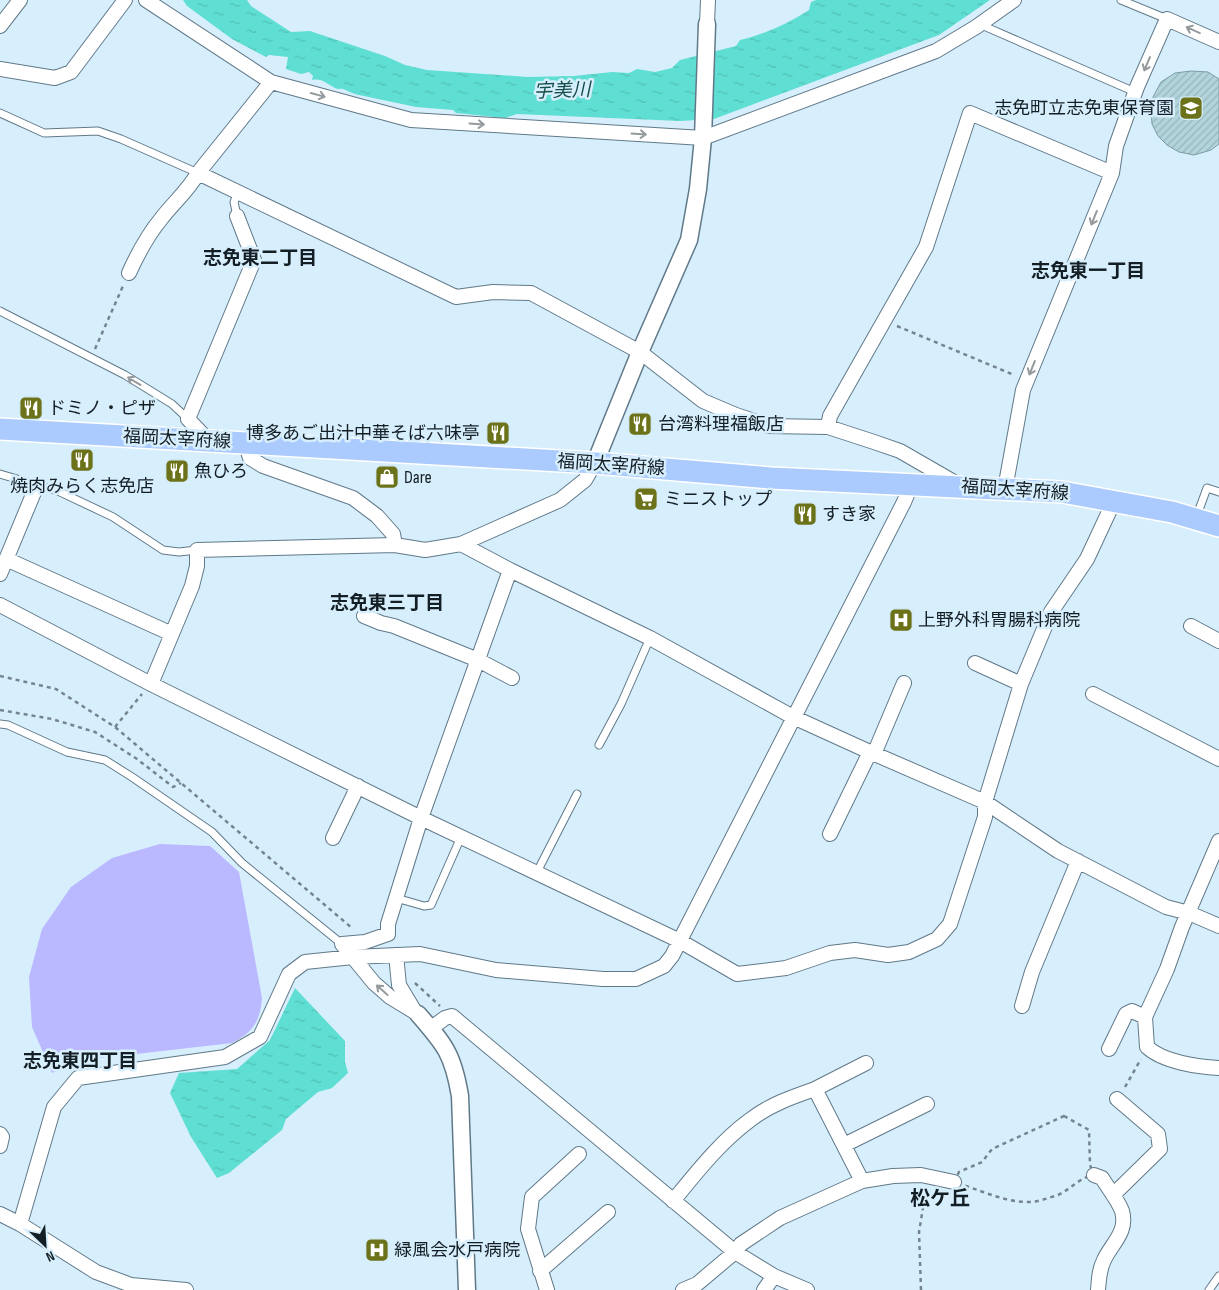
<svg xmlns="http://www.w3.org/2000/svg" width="1219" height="1290" viewBox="0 0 1219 1290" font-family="'Sofia Sans Condensed','Noto Sans JP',sans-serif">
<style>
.green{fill:#bab8ff}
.water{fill:url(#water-ripples)}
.building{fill:url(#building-hatch);stroke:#7b9ca3}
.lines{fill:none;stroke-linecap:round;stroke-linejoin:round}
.service-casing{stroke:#607989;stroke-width:9}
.minor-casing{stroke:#607989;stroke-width:16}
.tertiary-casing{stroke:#607989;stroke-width:19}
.primary-casing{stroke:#fff;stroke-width:24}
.path{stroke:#74858f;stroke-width:2.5;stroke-dasharray:4 4;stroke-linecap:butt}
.service{stroke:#fff;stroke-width:7}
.minor{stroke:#fff;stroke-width:14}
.tertiary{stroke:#fff;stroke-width:16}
.primary{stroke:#abcafd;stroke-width:21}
.oneway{stroke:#959a9d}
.labels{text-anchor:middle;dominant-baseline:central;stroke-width:5;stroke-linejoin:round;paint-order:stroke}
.poi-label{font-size:18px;fill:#141e25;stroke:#d7eefc;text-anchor:start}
.street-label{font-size:18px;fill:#141e25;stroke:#d7eefc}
.water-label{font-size:19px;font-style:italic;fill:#154d48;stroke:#d7eefc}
.neighbourhood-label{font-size:19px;font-weight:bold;fill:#141e25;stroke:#d7eefc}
.quarter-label{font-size:20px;font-weight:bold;fill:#141e25;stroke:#d7eefc}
</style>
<defs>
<pattern id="water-ripples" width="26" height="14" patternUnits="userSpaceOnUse" patternTransform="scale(1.25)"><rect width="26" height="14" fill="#5fdfd3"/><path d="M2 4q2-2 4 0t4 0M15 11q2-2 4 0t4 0" fill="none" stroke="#52bfb5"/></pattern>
<pattern id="building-hatch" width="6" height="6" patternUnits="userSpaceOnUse" patternTransform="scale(1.25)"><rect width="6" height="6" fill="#b2d4db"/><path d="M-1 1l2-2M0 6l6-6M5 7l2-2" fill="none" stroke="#98b6bc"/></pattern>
</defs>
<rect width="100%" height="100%" fill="#d7eefc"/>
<path class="green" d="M160 844 210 846 239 872 262 998C260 1022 253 1032 232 1043L84 1060 52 1073 32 1027 29 977 42 929 71 887 112 858Z"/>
<path class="water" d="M183 0H247L251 6 291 32 310 31 385 56 405 65 427 70 528 77 574 76 612 72 629 73 637 69 655 72 672 68 680 60 736 46 740 40C765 34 787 24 809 10L811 2 816 0H990L939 35 714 119 680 121 517 114 505 118 456 113 453 110 416 107 359 95C353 94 349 91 343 89 339 88 340 90 335 88 327 84 322 78 312 80L313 76 309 72 301 74 286 69 288 57 269 55 266 57 232 39 187 6Z
M295 988 345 1041V1062L348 1073 332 1088 318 1092 286 1119 282 1130 229 1173 217 1178 191 1137 170 1093 179 1073 237 1069 270 1040Z"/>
<path class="building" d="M1191 71 1208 72 1219 79V144L1211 150 1194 155 1179 152 1167 145 1158 136 1152 124 1151 110 1153 97 1161 82 1175 73Z"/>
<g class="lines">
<g class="service-casing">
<path id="service" d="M1121 0 1167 19
M982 22 986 27 1135 92
M0 113 44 133 98 131 121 139 198 173
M237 216 234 202 238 193
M0 311 125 375 172 404 188 419
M0 474 58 491 113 517 163 550 179 552 197 550
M1196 518 1207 488 1219 492
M0 724 8 725 67 752 105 760 132 777 212 832 242 863 342 944
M599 745 621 704 650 638
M537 872 577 794
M396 898 424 906 431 905 461 837
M1209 1290 1219 1276"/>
</g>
<g class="minor-casing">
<path id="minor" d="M146 0 271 82 411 120 703 138 936 51 976 27 1014 0
M707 24 708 0
M0 26 20 0
M0 69 55 78 71 72 125 0
M198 173 456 297 493 292 531 293 640 352 703 401 736 415 769 426 828 427 874 442 900 451 959 485
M129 273C138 253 147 236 161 219 173 203 188 191 198 173L271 82
M828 427 830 416 926 247 970 113 1112 173
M208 440 188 419 254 260 237 216
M245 442 250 458 263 466 353 498 377 516 393 534 395 545
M1005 489 1023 390 1112 173 1116 146 1137 87 1167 19 1219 42
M461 544 510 570 650 638 793 717 870 752 985 802 1058 851 1166 907 1189 913 1219 926
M6 559 172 634
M0 574 37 485
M0 605 151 684 421 818 680 941 737 974 786 968 830 953 855 950 888 955 909 952 937 939 950 924 985 817V802L1021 684 1051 612 1087 559 1114 501
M364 616 381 623 394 626 478 660 512 678
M1191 626 1219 641
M975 663 1021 684
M151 684 192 586 197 566V550L395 545 425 550 461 544 560 500 585 480 595 463
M1093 694 1219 759
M874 754 904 683
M830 834 870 752
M333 838 358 786
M1219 841 1182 927 1167 969 1145 1017 1147 1047C1163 1062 1198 1067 1219 1068
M396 955 399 985 414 1010
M1022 1006 1032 972 1078 861
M418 1014 390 997 374 983 342 944 365 942 388 934V924L421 818 510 570
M430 1029 445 1018 452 1016 735 1252 774 1276 807 1290
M1109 1049 1126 1014 1132 1011 1145 1017
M815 1089 866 1063
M0 1134 2 1137 0 1146
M844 1145 927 1104
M1094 1175 1102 1178C1108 1188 1118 1200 1122 1211 1128 1232 1112 1243 1104 1260 1099 1270 1099 1279 1098 1290
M1113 1195 1160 1149 1158 1134 1117 1099
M673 1201C696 1173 720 1142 750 1120 769 1105 792 1097 815 1089L862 1181
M0 1214 20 1224 96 1272 131 1285 186 1290
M20 1224 54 1107 78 1078 225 1057 260 1037 289 974 305 962 353 957 420 954 496 970 603 979H636L664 966 672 956 904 502 911 485
M540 1271 608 1212
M547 1290 528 1229 532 1197 579 1154
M683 1290 697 1284 735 1252 741 1244 780 1218 862 1181 893 1176 921 1175 954 1182
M764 1290 774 1276"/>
</g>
<g class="tertiary-casing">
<path id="tertiary" d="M595 463 640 352 689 240 698 189 703 138 707 24
M418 1014C445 1045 453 1054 460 1096L467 1290"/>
</g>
<g class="primary-casing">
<path id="primary" d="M0 429 595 463 771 478 1062 492 1172 512 1219 526"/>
</g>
<path class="path" d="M897 326 1014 375
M95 349 123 286
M0 676 56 689 115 727 352 928
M0 710 52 719 95 732 137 759 173 787 181 783
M115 727 142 694
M415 983 440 1006
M1125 1087 1141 1059
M1064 1116 1089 1130 1090 1165 1094 1175C1080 1177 1071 1189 1058 1195 1048 1198 1038 1202 1028 1202 1003 1202 978 1189 954 1182L959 1172 982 1162 992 1149Z
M921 1290 919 1232 926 1190"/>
<use href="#service" class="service"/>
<use href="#minor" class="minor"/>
<use href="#tertiary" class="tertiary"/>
<use href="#primary" class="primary"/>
</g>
<defs><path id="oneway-shaft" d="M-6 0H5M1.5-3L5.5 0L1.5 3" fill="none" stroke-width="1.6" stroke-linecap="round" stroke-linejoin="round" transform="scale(1.25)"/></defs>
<g class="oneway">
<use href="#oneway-shaft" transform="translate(1193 30) rotate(-156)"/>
<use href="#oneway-shaft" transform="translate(1147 64) rotate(113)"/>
<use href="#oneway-shaft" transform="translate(318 95) rotate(15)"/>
<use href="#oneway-shaft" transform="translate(477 124) rotate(4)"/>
<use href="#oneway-shaft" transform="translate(639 134) rotate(4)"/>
<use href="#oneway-shaft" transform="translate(1094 218) rotate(112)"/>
<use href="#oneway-shaft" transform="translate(1032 368) rotate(112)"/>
<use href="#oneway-shaft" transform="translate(134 381) rotate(-149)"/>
<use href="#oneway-shaft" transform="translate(382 990) rotate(-138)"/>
</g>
<defs>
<g id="school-square" transform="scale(1.25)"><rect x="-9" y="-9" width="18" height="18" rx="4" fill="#6c7219" stroke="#d7eefc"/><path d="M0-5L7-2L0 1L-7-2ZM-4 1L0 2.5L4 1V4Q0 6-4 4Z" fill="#fff"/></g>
<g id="restaurant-square" transform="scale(1.25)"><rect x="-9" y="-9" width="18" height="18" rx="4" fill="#6c7219" stroke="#d7eefc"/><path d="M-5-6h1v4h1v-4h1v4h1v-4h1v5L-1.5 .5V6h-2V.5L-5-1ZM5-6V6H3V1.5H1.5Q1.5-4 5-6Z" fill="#fff"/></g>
<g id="shop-square" transform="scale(1.25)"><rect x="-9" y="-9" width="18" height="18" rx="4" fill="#6c7219" stroke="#d7eefc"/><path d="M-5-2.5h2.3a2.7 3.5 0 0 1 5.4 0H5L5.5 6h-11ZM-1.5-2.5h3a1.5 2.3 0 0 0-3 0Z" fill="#fff"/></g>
<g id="supermarket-square" transform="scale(1.25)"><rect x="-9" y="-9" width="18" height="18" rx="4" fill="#6c7219" stroke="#d7eefc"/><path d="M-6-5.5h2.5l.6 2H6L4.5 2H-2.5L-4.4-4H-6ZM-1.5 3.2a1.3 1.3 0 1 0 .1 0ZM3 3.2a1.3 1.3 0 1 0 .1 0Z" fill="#fff"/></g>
<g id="hospital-square" transform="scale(1.25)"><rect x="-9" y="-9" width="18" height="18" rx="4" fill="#6c7219" stroke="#d7eefc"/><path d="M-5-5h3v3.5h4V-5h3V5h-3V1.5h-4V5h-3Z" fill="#fff"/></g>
</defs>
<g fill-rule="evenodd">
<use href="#school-square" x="1191" y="108"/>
<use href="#restaurant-square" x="31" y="408"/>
<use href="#restaurant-square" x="640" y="424"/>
<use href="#restaurant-square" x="498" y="433"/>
<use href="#restaurant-square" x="82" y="460"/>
<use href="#restaurant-square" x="177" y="471"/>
<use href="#shop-square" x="387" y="477"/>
<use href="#supermarket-square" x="646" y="499"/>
<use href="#restaurant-square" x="805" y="514"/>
<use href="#hospital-square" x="901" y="620"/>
<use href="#hospital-square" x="377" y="1250"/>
</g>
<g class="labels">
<g class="poi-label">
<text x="1174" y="108" text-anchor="end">志免町立志免東保育園</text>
<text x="48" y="408">ドミノ・ピザ</text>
<text x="658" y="424">台湾料理福飯店</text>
<text x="480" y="433" text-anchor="end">博多あご出汁中華そば六味亭</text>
<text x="194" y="471">魚ひろ</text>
<text x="404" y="477">Dare</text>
<text x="82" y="486" text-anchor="middle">焼肉みらく志免店</text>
<text x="664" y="499">ミニストップ</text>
<text x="822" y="514">すき家</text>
<text x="918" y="620">上野外科胃腸科病院</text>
<text x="394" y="1250">緑風会水戸病院</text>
</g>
<g class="street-label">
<text transform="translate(177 439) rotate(3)">福岡太宰府線</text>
<text transform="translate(611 465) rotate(4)">福岡太宰府線</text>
<text transform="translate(1015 490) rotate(4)">福岡太宰府線</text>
</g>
<g class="water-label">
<text transform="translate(562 91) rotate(-2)">宇美川</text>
</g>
<g class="neighbourhood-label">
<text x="260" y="258">志免東二丁目</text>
<text x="1088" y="271">志免東一丁目</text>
<text x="387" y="603">志免東三丁目</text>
<text x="80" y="1061">志免東四丁目</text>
</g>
<g class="quarter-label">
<text x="940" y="1199">松ケ丘</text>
</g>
</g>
<g transform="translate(45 1245) rotate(155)" stroke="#d7eefc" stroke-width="4" paint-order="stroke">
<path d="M0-4L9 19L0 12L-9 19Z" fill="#141e25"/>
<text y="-8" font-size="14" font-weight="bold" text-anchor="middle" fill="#141e25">N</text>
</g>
</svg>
